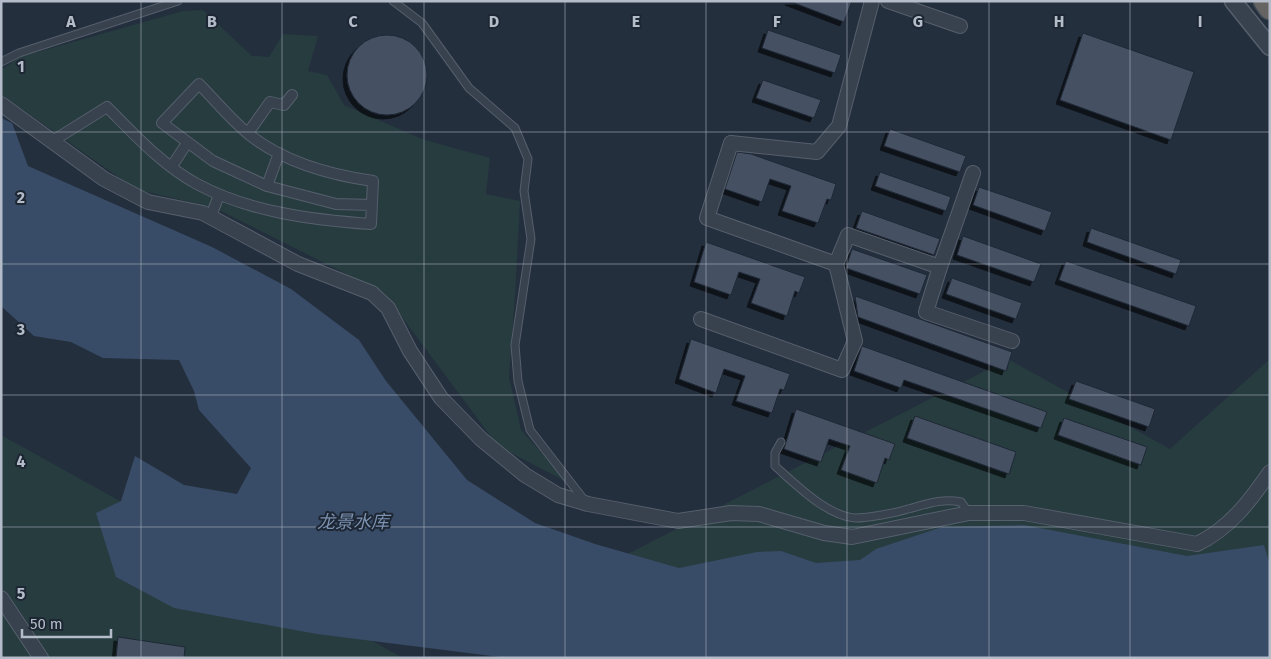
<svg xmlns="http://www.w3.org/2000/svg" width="1271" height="659" viewBox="0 0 1271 659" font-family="'Fira Sans','Noto Sans SC',sans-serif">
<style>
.green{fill:#263c3f}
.water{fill:#394c67}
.building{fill:#455162;stroke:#1f2835;filter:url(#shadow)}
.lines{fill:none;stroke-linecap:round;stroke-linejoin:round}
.service-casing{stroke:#565f6c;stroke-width:9}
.pedestrian-casing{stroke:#565f6c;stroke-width:12}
.minor-casing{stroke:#565f6c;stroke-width:16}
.tertiary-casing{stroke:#565f6c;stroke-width:19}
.trunk-casing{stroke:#434c59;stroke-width:25}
.service{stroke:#38414e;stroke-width:7}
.pedestrian{stroke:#38414e;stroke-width:10}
.minor{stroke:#38414e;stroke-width:14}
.tertiary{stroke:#38414e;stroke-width:16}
.trunk{stroke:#656462;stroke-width:22}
.grid{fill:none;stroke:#b4bcc9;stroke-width:1;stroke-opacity:0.55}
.labels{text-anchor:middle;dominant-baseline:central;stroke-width:4;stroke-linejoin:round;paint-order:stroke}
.water-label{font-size:18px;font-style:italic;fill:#7c92b1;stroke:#1d2633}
.grid-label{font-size:16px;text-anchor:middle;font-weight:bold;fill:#b4bcc9;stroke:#1d2633;stroke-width:4;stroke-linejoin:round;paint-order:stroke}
</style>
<defs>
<filter id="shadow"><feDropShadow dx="-4" dy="4" stdDeviation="0" flood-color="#0009"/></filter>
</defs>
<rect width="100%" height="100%" fill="#242f3e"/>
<path class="green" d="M203 10 252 56 269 57 283 34 318 36 308 71 327 75 344 105 422 139 490 158 486 194 520 201 515 297 509 377 521 430 569 483 498 446 384 293 215 208 135 189 1 94V70L20 57 183 11Z
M1008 359 1170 449 1270 359V658L612 562Z
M1 435 403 658H1Z"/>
<path class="water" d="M1 118 12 123 28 166 212 247 291 289 359 340 386 381 467 480 535 523 595 544 679 568 757 552 781 551 816 563 860 560 876 549 942 527 1024 525 1187 556 1264 545 1270 565V658H508L317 634 174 608 116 577 96 513 121 501 135 456 184 485 237 494 251 468 199 410 194 391 179 360 103 358 71 342 34 336 1 306Z"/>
<path class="building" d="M789 1H852L844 22Z
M768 30 841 55 835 73 762 48Z
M1083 33 1194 72 1171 140 1060 100Z
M347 75a40 40 0 1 1 80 0a40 40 0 1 1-80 0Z
M763 80 821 100 814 118 756 98Z
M890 129 966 156 960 172 884 146Z
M737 152 751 154 836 184 831 200 827 199 818 223 782 211 791 186 770 179 762 202 725 189Z
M880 172 951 197 946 211 875 186Z
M979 187 1052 212 1045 231 973 205Z
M862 211 940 239 934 255 856 228Z
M1091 228 1181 260 1176 274 1087 242Z
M963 236 1041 264 1034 282 957 255Z
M706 242 805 277 799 293 795 291 787 316 751 303 760 279 739 272 731 295 694 282Z
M852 249 927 275 920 294 846 268Z
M1066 261 1196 306 1189 326 1059 280Z
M952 278 1022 303 1016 319 946 294Z
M855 296 1012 352 1006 371 858 317Z
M691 339 790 374 784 390 780 389 772 413 736 401 745 376 724 369 716 393 679 379Z
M862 346 1047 412 1041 428 904 380 901 388 854 371Z
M1076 381 1155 409 1149 427 1069 399Z
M796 409 895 444 889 460 885 458 877 483 841 470 850 446 829 439 821 462 784 449Z
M915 416 1016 452 1009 474 907 438Z
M1064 418 1147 447 1141 465 1058 435Z
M118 637 185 647 184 658H116Z"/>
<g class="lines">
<g class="service-casing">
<path id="service" d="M393 1 422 23 469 88 515 128 528 159 524 191 531 239 515 345 518 381 530 430 585 501
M1 62 19 53 178 1
M781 442 775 453V466C795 484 827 516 855 518 869 518 895 513 908 509 927 504 942 498 961 502L969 513"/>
</g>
<g class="pedestrian-casing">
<path id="pedestrian" d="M248 133 270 102 284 105 292 95
M51 142 107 107C134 134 163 166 197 184 249 212 313 220 371 224L373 181C331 175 286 163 251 136 232 121 216 101 199 84L162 123 213 161 267 186 279 153
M172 166 187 143
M267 186 336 204 372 205
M211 216 219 195"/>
</g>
<g class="minor-casing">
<path id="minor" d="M888 1 960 26
M1 104 104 179 148 202 203 213 298 264 372 293 388 308 410 351 441 398 481 439 525 475 558 495 588 504 678 521 731 513 759 514 824 533 852 537 969 513H1024L1197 544C1230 528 1250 501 1270 472
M836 264 848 235 940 267 973 173
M940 267 926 312 1012 341
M701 319 842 370 855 341 836 264 707 218 731 143 817 152 839 126 872 1
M1 598 41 658"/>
</g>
<g class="tertiary-casing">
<path id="tertiary" d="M1233 1 1270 47"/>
</g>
<g class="trunk-casing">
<path id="trunk" d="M1265 1 1270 8"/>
</g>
<use href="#service" class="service"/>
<use href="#pedestrian" class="pedestrian"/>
<use href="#minor" class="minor"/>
<use href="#tertiary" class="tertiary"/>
<use href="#trunk" class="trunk"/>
</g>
<path class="grid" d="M141 1V658M282 1V658M424 1V658M565 1V658M706 1V658M847 1V658M989 1V658M1130 1V658M1 132H1270M1 264H1270M1 395H1270M1 527H1270"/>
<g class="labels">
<g class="water-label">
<text x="353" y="522">龙景水库</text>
</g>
</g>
<g class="grid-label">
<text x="71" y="27">A</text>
<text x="212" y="27">B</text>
<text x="353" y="27">C</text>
<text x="494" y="27">D</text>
<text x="636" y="27">E</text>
<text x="777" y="27">F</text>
<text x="918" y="27">G</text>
<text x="1059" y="27">H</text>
<text x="1200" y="27">I</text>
<text x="21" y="72">1</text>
<text x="21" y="203">2</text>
<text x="21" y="335">3</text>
<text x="21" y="467">4</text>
<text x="21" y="599">5</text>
</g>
<rect width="1271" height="659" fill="none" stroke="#b4bcc9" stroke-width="5"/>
<path d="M22 629v8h89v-8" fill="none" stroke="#b4bcc9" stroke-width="2.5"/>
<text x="30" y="629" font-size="15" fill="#b4bcc9" stroke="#1d2633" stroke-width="4" paint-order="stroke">50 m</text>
</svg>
